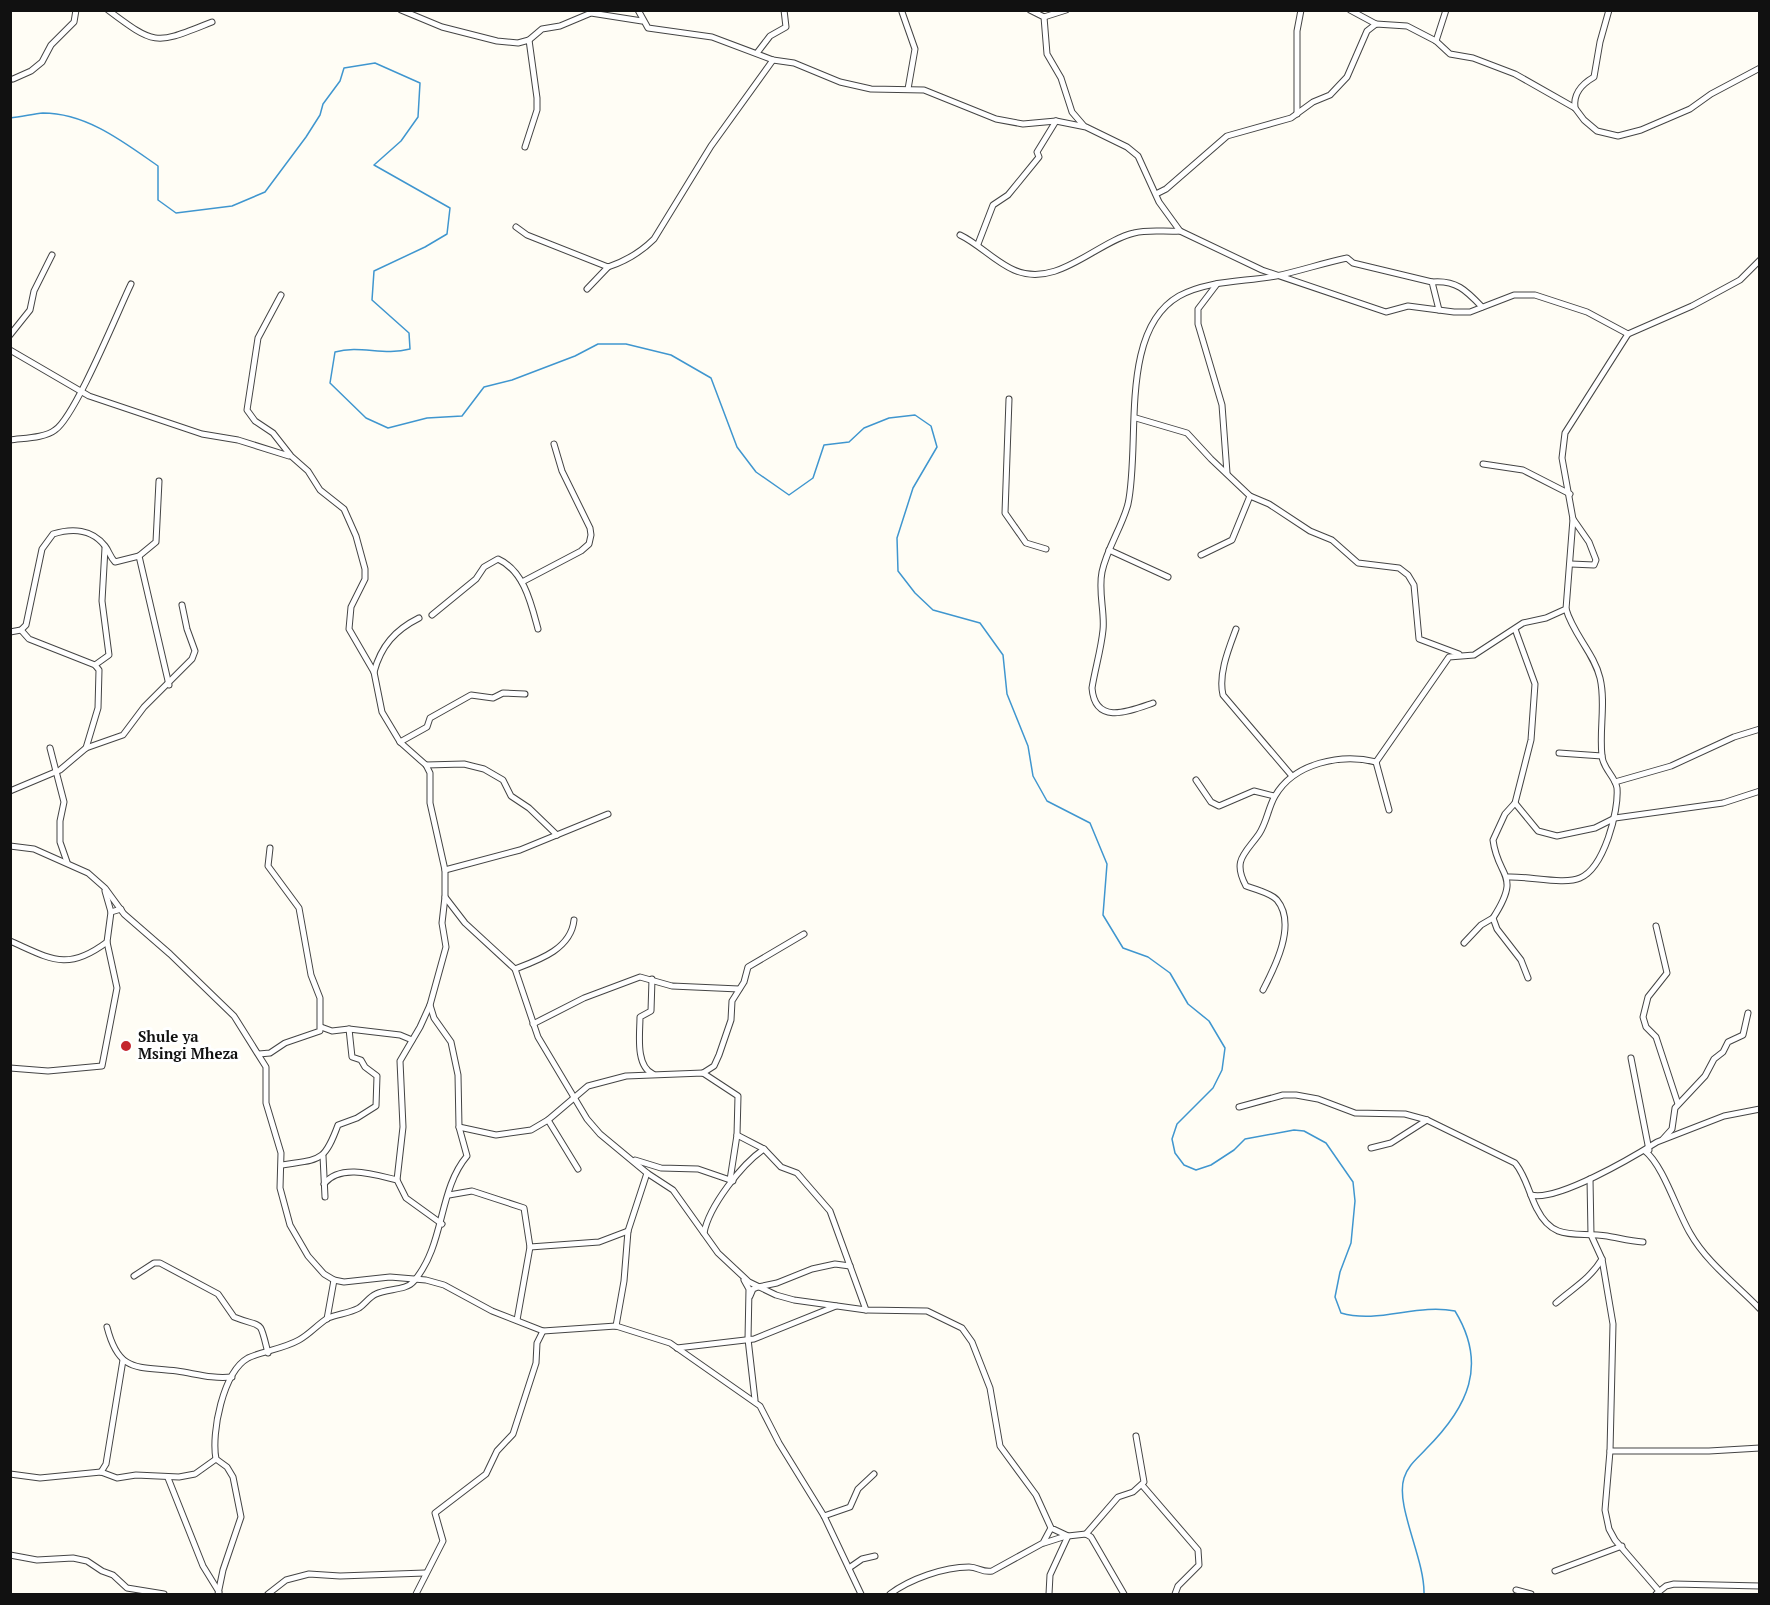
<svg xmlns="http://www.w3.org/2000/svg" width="1770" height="1605" font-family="'PT Serif',serif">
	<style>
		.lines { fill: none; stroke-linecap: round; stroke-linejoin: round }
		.stream { stroke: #3f96cf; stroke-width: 1.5 }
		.minor-casing { stroke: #444; stroke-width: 7 }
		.minor { stroke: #fff; stroke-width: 5 }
		.poi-dot { fill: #c4262e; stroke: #fff; stroke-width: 2 }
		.labels { text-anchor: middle; stroke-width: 6; stroke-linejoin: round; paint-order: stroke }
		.poi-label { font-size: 15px; font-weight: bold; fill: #111; stroke: #fff; text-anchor: start }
	</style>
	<rect width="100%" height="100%" fill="#fffdf5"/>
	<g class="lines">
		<path class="stream" d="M10 118C21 117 33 114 43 113 87 113 125 143 158 166V200L176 213 232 206 265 192 306 137 320 115 323 104 340 81 344 68 375 63 420 83 418 117 401 141 374 165 450 208 447 234 425 247 374 271 372 300 409 333 410 349C384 356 360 345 335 352L330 383 366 418 388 428 427 418 462 416 484 387 512 380 575 356 598 344H626L671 355 711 378 737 447 756 472 789 495 813 478 824 445 849 442 864 428 889 418 915 415 931 426 937 447 913 488 897 538 898 571 915 593 933 610 980 623 1003 655 1007 694 1028 746 1033 776 1047 801 1090 823 1107 864 1103 915 1123 948 1148 957 1170 973 1188 1004 1209 1021 1225 1048 1222 1070 1213 1088 1177 1124 1172 1139 1175 1153 1184 1165 1196 1170 1211 1165 1234 1150 1245 1139 1294 1130 1304 1131 1326 1143 1353 1182 1355 1201 1351 1243 1340 1272 1335 1297 1341 1313C1379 1324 1417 1303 1455 1311 1488 1365 1468 1407 1426 1449 1418 1458 1408 1465 1404 1478 1395 1506 1425 1559 1424 1594"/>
		<g class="minor-casing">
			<g id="minor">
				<path d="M108 10C157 47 156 44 212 22"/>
				<path d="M401 10 442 27 497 41 518 43 529 40 542 29 560 26 591 13 642 21"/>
				<path d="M638 10 648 28 712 37 773 60 794 63 840 82 871 89 924 90 996 119 1023 124 1056 121 1086 127 1127 147 1138 156 1159 202 1180 231 1262 270 1386 312 1408 306 1454 312H1470L1514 295H1535L1587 312 1628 334"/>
				<path d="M1030 10 1044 17 1047 54 1061 78 1072 112 1084 126"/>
				<path d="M1350 10 1376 24"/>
				<path d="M902 12 915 49 908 89"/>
				<path d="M1044 17 1066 10"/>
				<path d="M1436 41 1446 10"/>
				<path d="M757 53 770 36 786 27 784 10"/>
				<path d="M13 79 31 71 42 62 51 45 74 22 76 10"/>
				<path d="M1575 108C1573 93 1582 84 1594 77L1600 42 1609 10"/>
				<path d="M1297 114V31L1301 10"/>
				<path d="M525 147 537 110V98L529 40"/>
				<path d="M1156 194 1166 189 1227 136 1291 118 1313 102 1330 95 1347 77 1367 31 1376 24 1407 26 1436 41 1450 54 1473 58 1515 74 1575 108 1584 120 1597 131 1618 136 1641 130 1690 109 1711 94 1760 68"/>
				<path d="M516 227 527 235 608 267C626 261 641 252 654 239L711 146 773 60"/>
				<path d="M960 235C979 244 995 262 1014 270 1057 289 1096 242 1134 233 1149 229 1165 232 1180 231"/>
				<path d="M978 244 993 205 1008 195 1039 157 1037 152 1056 121"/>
				<path d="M1432 282C1456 280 1466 290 1482 307"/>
				<path d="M1217 284 1198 309V324L1222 405 1227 473"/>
				<path d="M587 289 608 267"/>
				<path d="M281 295 258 338 247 410 255 421 273 433 291 456 308 471 320 490 344 509 356 536 365 569V579L351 607 349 629 374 672 382 712 400 742 426 765 430 773V803L445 870V897L465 923 515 969 538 1037 587 1119 600 1134 647 1173 673 1190 718 1253 749 1282 776 1295 794 1300 866 1310 927 1311 962 1328 972 1342 990 1388 1000 1446 1036 1495 1051 1528 1068 1536 1086 1534 1091 1537 1124 1594"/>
				<path d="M10 335 30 310 34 291 52 255"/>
				<path d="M10 350 89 396 202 434 238 440 289 456"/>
				<path d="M1009 399 1005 513 1026 543 1046 549"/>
				<path d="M1136 418 1187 433 1211 459 1250 496 1269 504 1310 531 1332 540 1358 563 1399 568 1408 575 1414 585 1419 639 1459 654"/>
				<path d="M10 440C23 438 45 438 55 430 75 417 118 311 131 284"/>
				<path d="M1483 464 1523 470 1570 494"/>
				<path d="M159 481 156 542 139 556 169 685"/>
				<path d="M1109 550 1168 577"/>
				<path d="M1201 555 1232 540 1250 496"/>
				<path d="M1571 564 1594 565 1596 560 1589 542 1573 519"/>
				<path d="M522 582 581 551 589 544 591 535 590 528 562 471 554 444"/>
				<path d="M432 615 476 579 484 567 498 559C524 571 531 603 538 629"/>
				<path d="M1236 629C1229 648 1218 674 1223 695L1292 776"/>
				<path d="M1515 629 1535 684 1531 740 1515 803 1505 814 1493 840C1498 879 1522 873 1493 918L1497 929 1521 960 1528 978"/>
				<path d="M21 630 29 639 95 665 99 670 98 708 86 748"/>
				<path d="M10 632 21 630 26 625 42 549 53 534C72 528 92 529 105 546 109 551 110 557 115 562L139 556"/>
				<path d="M95 665 109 655 102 601 105 548"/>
				<path d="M374 672C381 646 395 630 419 618"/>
				<path d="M1153 703C1130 711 1095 726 1092 688 1095 669 1101 650 1103 630 1105 612 1098 592 1102 572 1107 548 1122 527 1128 504 1141 444 1118 331 1179 296 1208 280 1245 282 1276 276 1300 271 1323 263 1347 258L1353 263 1432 282 1439 310"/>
				<path d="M400 742 427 727 430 718 471 695 493 698 503 693 525 694"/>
				<path d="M50 748 64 802 60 821V842L67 862"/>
				<path d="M1559 753 1602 756"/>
				<path d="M1376 762 1449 657 1474 655 1523 623 1546 618 1566 609 1573 519 1562 458 1565 433 1628 334 1692 306 1740 280 1760 260"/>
				<path d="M1376 762 1389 810"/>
				<path d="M426 765 464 764 484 769 503 780 511 796 529 808 557 835"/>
				<path d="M1196 780 1211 802 1219 806 1254 791 1274 796"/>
				<path d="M1615 782 1671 766 1734 737 1760 729"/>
				<path d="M10 791 60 770 86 748 123 735 144 707 192 659 195 651 187 629 182 605"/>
				<path d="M1515 803 1538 831 1557 836 1595 828 1615 818 1723 803 1760 791"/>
				<path d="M10 846 34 849 88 873 105 888 124 914 170 954 234 1016 266 1067V1103L281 1153 280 1188 290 1225 308 1256 324 1274 334 1280 344 1282 390 1277 426 1280 444 1285 492 1311 543 1331 616 1326 670 1343 760 1406 779 1443 824 1516 861 1594"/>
				<path d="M445 870 520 850 608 814"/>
				<path d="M1508 877C1528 876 1565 885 1580 878 1604 868 1619 811 1617 788 1615 776 1603 769 1602 756 1599 730 1606 703 1600 678 1594 653 1573 634 1566 609"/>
				<path d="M105 891 111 912"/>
				<path d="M1656 926 1667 973 1648 997 1643 1017 1646 1027 1656 1037 1678 1104"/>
				<path d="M10 941C51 959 67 972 107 942L111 912 121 909"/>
				<path d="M1464 943 1481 925 1493 918"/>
				<path d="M515 969C539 960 571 949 574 920"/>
				<path d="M652 979 651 1011 640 1017C640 1033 635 1066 653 1074"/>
				<path d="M1263 990C1275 967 1297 924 1277 900 1271 893 1255 889 1246 886 1232 860 1245 854 1259 834 1267 822 1268 808 1275 796 1294 763 1341 753 1376 762"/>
				<path d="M533 1024 584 998 640 977 672 986 739 989"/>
				<path d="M321 1027 332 1031 349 1029 400 1035 412 1040"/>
				<path d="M259 1054 270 1053 285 1043 320 1031V998L311 975 299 908 268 866 270 848"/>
				<path d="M1631 1058 1649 1150"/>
				<path d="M10 1068 48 1071 102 1066 117 988 107 942"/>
				<path d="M703 1073 714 1066 719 1055 731 1020 732 1001 744 982 748 967 804 934"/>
				<path d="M1239 1107 1283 1095H1296L1318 1099 1355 1113 1405 1114 1427 1120 1515 1163C1526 1176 1529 1194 1537 1209 1554 1243 1577 1231 1607 1236 1619 1238 1630 1241 1643 1242"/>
				<path d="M548 1120 578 1169"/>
				<path d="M459 1127 496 1135 531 1130 548 1120 588 1086 626 1076 703 1073 738 1096 737 1135 730 1180"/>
				<path d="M737 1135 764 1149 781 1167 797 1173 830 1211 866 1310"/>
				<path d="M1663 1139 1672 1129 1675 1108 1705 1076 1714 1059 1723 1052 1728 1042 1743 1035 1748 1013"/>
				<path d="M1371 1148 1391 1143 1427 1120"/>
				<path d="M1645 1151C1663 1165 1677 1211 1690 1233 1707 1263 1736 1284 1760 1309"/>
				<path d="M323 1156 325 1197"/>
				<path d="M635 1160 661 1168 698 1169 733 1181"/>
				<path d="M282 1165C320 1159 324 1163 338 1125L357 1118 376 1106 377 1076 365 1067 361 1060 352 1057 349 1029"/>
				<path d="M1590 1179 1591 1235 1602 1259 1613 1324 1610 1451 1605 1510 1609 1529 1615 1540 1659 1591"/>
				<path d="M397 1180 403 1127 400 1061 420 1027 430 1005"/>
				<path d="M324 1184C340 1163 376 1175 397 1180L406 1198 442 1224"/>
				<path d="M449 1195 472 1191 524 1208 530 1247 517 1320"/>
				<path d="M1531 1195C1557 1202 1633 1157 1657 1142L1724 1116 1760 1109"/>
				<path d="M704 1233C709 1206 742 1164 764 1149"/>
				<path d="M530 1247 599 1242 628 1231"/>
				<path d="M134 1276 154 1263H160L218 1294 234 1317C264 1329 259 1317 268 1353"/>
				<path d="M744 1280 749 1289 748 1339 755 1400"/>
				<path d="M750 1296 753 1289 758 1287 777 1283 812 1269 835 1264 850 1266"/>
				<path d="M1556 1303C1573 1288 1590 1279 1602 1259"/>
				<path d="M327 1319 334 1280"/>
				<path d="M616 1326 624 1281 628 1231 647 1173"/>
				<path d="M107 1327C119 1374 138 1366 177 1371 197 1374 212 1379 232 1377"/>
				<path d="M677 1348 754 1339 836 1306"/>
				<path d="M1610 1451H1709L1760 1448"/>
				<path d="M101 1472 106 1464 123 1360"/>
				<path d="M10 1474 40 1478 101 1472 117 1478 136 1475 179 1477 195 1474 216 1459"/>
				<path d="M168 1478 203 1566 219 1592"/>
				<path d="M1142 1485 1198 1550 1199 1565 1178 1586 1175 1594"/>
				<path d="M824 1516 850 1507 858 1489 874 1474"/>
				<path d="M1086 1534 1118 1497 1133 1492 1144 1482 1136 1436"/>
				<path d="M1044 1543 1066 1536"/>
				<path d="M10 1555 37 1560 73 1558 87 1561 102 1571 113 1575 127 1588 164 1594"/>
				<path d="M849 1568 862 1559 875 1556"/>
				<path d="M1555 1571 1622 1546"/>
				<path d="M1516 1590 1531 1594"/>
				<path d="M218 1594 223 1570 241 1517 233 1477 227 1467 216 1459C211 1433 223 1372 248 1358 263 1351 283 1349 299 1340 310 1334 318 1324 328 1318 338 1314 350 1313 359 1308 365 1304 369 1297 376 1294 388 1288 406 1291 414 1281 445 1245 438 1190 467 1156L459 1127 458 1075 451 1042 434 1018 430 1005 446 947 442 923 445 897"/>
				<path d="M268 1594 286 1580 309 1574 340 1576 425 1573"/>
				<path d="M416 1594 443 1541 435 1513 486 1474 497 1451 513 1434 536 1363 537 1343 543 1331"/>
				<path d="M890 1594C910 1579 944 1567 969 1567 978 1567 983 1573 992 1571L1043 1543 1051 1528"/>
				<path d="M1049 1594 1050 1575 1068 1536"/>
				<path d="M1656 1594 1666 1586 1674 1584 1760 1586"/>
			</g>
		</g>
		<use href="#minor" class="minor"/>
	</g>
	<circle class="poi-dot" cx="126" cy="1046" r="6"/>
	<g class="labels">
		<g class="poi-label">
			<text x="138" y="1042">Shule ya<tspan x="138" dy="17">Msingi Mheza</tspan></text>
		</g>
	</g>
	<rect width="1770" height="1605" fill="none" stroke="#111111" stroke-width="24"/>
</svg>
